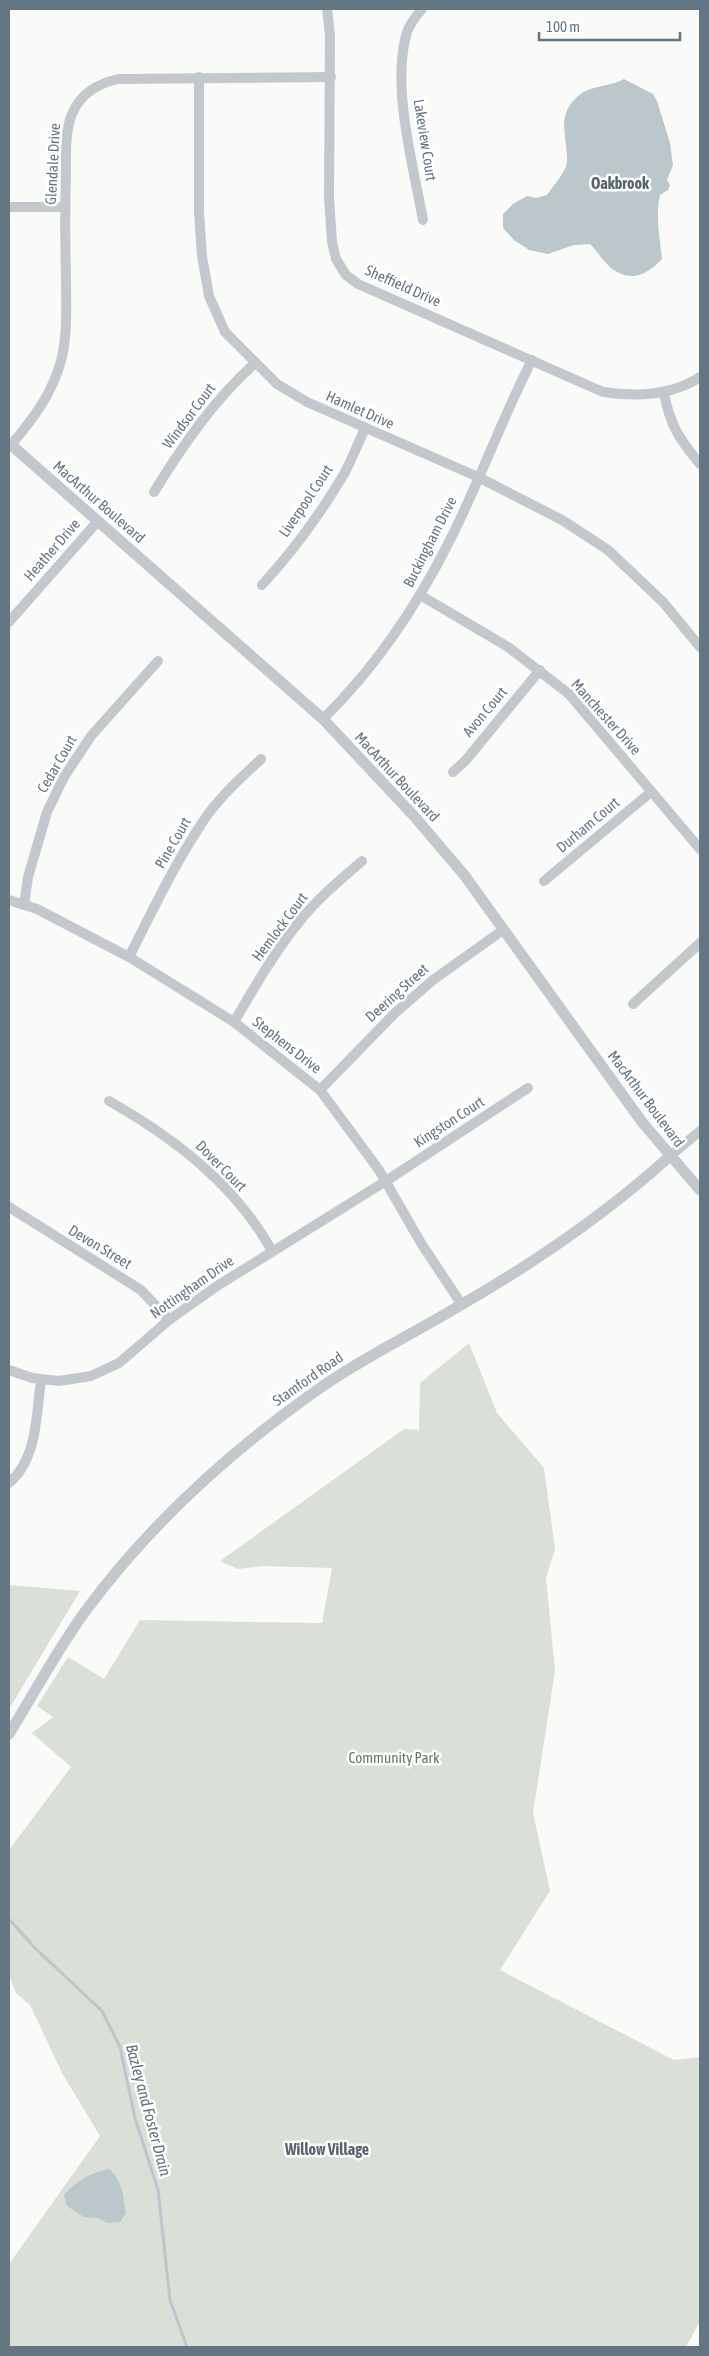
<svg xmlns="http://www.w3.org/2000/svg" width="709" height="2356" font-family="'Asap Condensed',sans-serif">
	<style>
		.green { fill: #dadfd7 }
		.water { fill: #bbc7cb }
		.lines { fill: none; stroke-linecap: round; stroke-linejoin: round }
		.stream { stroke: #bbc7cb; stroke-width: 3 }
		.minor { stroke: #c3c8cc; stroke-width: 10 }
		.tertiary { stroke: #c3c8cc; stroke-width: 11 }
		.labels { text-anchor: middle; stroke-width: 5; stroke-linejoin: round; paint-order: stroke }
		.street-label { font-size: 15px; fill: #657683; stroke: #fff }
		.park-label { font-size: 15px; fill: #687a64; stroke: #fff }
		.neighbourhood-label { font-size: 16px; font-weight: bold; fill: #57646e; stroke: #fff }
		.water-label { font-size: 16px; font-style: italic; fill: #60757c; stroke: #fff }
	</style>
	<rect width="100%" height="100%" fill="#fafaf8"/>
	<g class="green">
		<path d="M469 1343 497 1413 544 1468 555 1549 546 1578 555 1671 533 1813 550 1891 500 1970 674 2060 700 2057V2321L686 2347H9V2264L100 2136 62 2073 30 2005 16 1993 9 1975V1850L71 1767 32 1733 53 1717 37 1706 68 1657 104 1679 140 1620 322 1623 332 1568 264 1566 238 1569 220 1561 404 1429 419 1430 420 1383Z"/>
		<path d="M9 1585 80 1591 9 1709Z"/>
	</g>
	<g class="water">
		<path d="M624 79 653 94 657 101 670 143 673 165 667 180 670 185 668 190 660 195C655 217 660 237 662 259 647 275 631 283 611 268 603 261 597 251 590 244L574 245 548 254 529 250 514 240 503 228V214L513 204 527 196 536 198 547 195C553 186 566 172 567 162 568 139 556 118 575 99 589 84 608 88 624 79Z"/>
		<path d="M109 2169C123 2182 123 2195 126 2213L120 2222 107 2223 98 2218 84 2217 67 2206 64 2195C76 2181 90 2173 109 2169Z"/>
	</g>
	<g class="lines">
		<path class="stream" d="M9 1919 34 1947 102 2011 120 2047 135 2118 158 2190 170 2300 187 2347"/>
		<g class="minor">
			<path d="M327 9 330 35 329 198 332 242 336 259 346 275 358 284 603 392C636 397 671 396 700 377"/>
			<path d="M422 9C416 16 410 23 407 32 391 86 413 164 423 220"/>
			<path d="M199 77V212L202 256 209 296 225 332 277 384 307 402 478 477 562 520 608 550 663 602 700 647"/>
			<path d="M9 207H65"/>
			<path d="M664 393C670 425 679 439 700 464"/>
			<path d="M11 445C33 419 52 394 61 361 68 333 66 305 66 277 65 242 65 206 66 170 66 152 65 131 72 114 81 93 97 84 118 79L331 77"/>
			<path d="M154 492C183 445 214 400 254 364"/>
			<path d="M262 585C293 551 321 513 344 474 352 459 358 443 365 429"/>
			<path d="M420 595 508 647 569 694 700 849"/>
			<path d="M9 622 98 521"/>
			<path d="M323 719C376 667 417 606 450 540 480 481 502 418 532 360"/>
			<path d="M453 772 466 760 540 670"/>
			<path d="M544 881 651 792"/>
			<path d="M9 900 37 909 129 957 234 1022 320 1090 379 1170 421 1243 462 1305"/>
			<path d="M24 905 28 877 47 812 64 777 91 736 158 661"/>
			<path d="M129 957C152 912 174 865 202 823 217 799 241 778 261 759"/>
			<path d="M633 1004 700 943"/>
			<path d="M234 1022C254 988 274 953 299 922 317 899 340 880 362 861"/>
			<path d="M320 1090 395 1013 433 980 503 930"/>
			<path d="M109 1101C174 1138 235 1184 272 1251"/>
			<path d="M670 1156 700 1131"/>
			<path d="M9 1207 141 1290 169 1320"/>
			<path d="M9 1370 32 1378 59 1381 91 1376 119 1363 169 1320 217 1286 386 1181 528 1088"/>
			<path d="M9 1483C38 1458 36 1414 41 1380"/>
		</g>
		<g class="tertiary">
			<path d="M9 443 323 719 414 816 465 876 642 1122 700 1190"/>
			<path d="M9 1734C35 1692 58 1648 87 1609 151 1523 233 1449 320 1388 364 1357 413 1334 459 1306 534 1263 606 1214 670 1156"/>
		</g>
	</g>
	<g class="labels">
		<g class="street-label">
			<text transform="translate(425 140) rotate(81)" y="5">Lakeview Court</text>
			<text transform="translate(53 164) rotate(-87)" y="5">Glendale Drive</text>
			<text transform="translate(403 286) rotate(24)" y="5">Sheffield Drive</text>
			<text transform="translate(360 410) rotate(24)" y="5">Hamlet Drive</text>
			<text transform="translate(189 416) rotate(-53)" y="5">Windsor Court</text>
			<text transform="translate(306 501) rotate(-56)" y="5">Liverpool Court</text>
			<text transform="translate(99 502) rotate(41)" y="5">MacArthur Boulevard</text>
			<text transform="translate(430 542) rotate(-63)" y="5">Buckingham Drive</text>
			<text transform="translate(52 550) rotate(-49)" y="5">Heather Drive</text>
			<text transform="translate(485 712) rotate(-50)" y="5">Avon Court</text>
			<text transform="translate(606 717) rotate(48)" y="5">Manchester Drive</text>
			<text transform="translate(57 764) rotate(-60)" y="5">Cedar Court</text>
			<text transform="translate(397 777) rotate(47)" y="5">MacArthur Boulevard</text>
			<text transform="translate(588 825) rotate(-40)" y="5">Durham Court</text>
			<text transform="translate(173 843) rotate(-60)" y="5">Pine Court</text>
			<text transform="translate(280 927) rotate(-53)" y="5">Hemlock Court</text>
			<text transform="translate(397 993) rotate(-42)" y="5">Deering Street</text>
			<text transform="translate(287 1045) rotate(38)" y="5">Stephens Drive</text>
			<text transform="translate(646 1099) rotate(53)" y="5">MacArthur Boulevard</text>
			<text transform="translate(449 1122) rotate(-33)" y="5">Kingston Court</text>
			<text transform="translate(221 1166) rotate(45)" y="5">Dover Court</text>
			<text transform="translate(100 1247) rotate(31)" y="5">Devon Street</text>
			<text transform="translate(192 1287) rotate(-35)" y="5">Nottingham Drive</text>
			<text transform="translate(308 1379) rotate(-35)" y="5">Stamford Road</text>
		</g>
		<g class="park-label">
			<text x="394" y="1763">Community Park</text>
		</g>
		<g class="neighbourhood-label">
			<text x="620" y="189">Oakbrook</text>
			<text x="327" y="2155">Willow Village</text>
		</g>
		<g class="water-label">
			<text transform="translate(149 2110) rotate(75)" y="6">Bazley and Foster Drain</text>
		</g>
	</g>
	<rect width="709" height="2356" fill="none" stroke="#657683" stroke-width="20"/>
	<path d="M539 32v8h141v-8" fill="none" stroke="#657683" stroke-width="2.5"/>
	<text x="546" y="32" font-size="15" fill="#657683" stroke="#ffffff" stroke-width="4" paint-order="stroke">100 m</text>
</svg>
